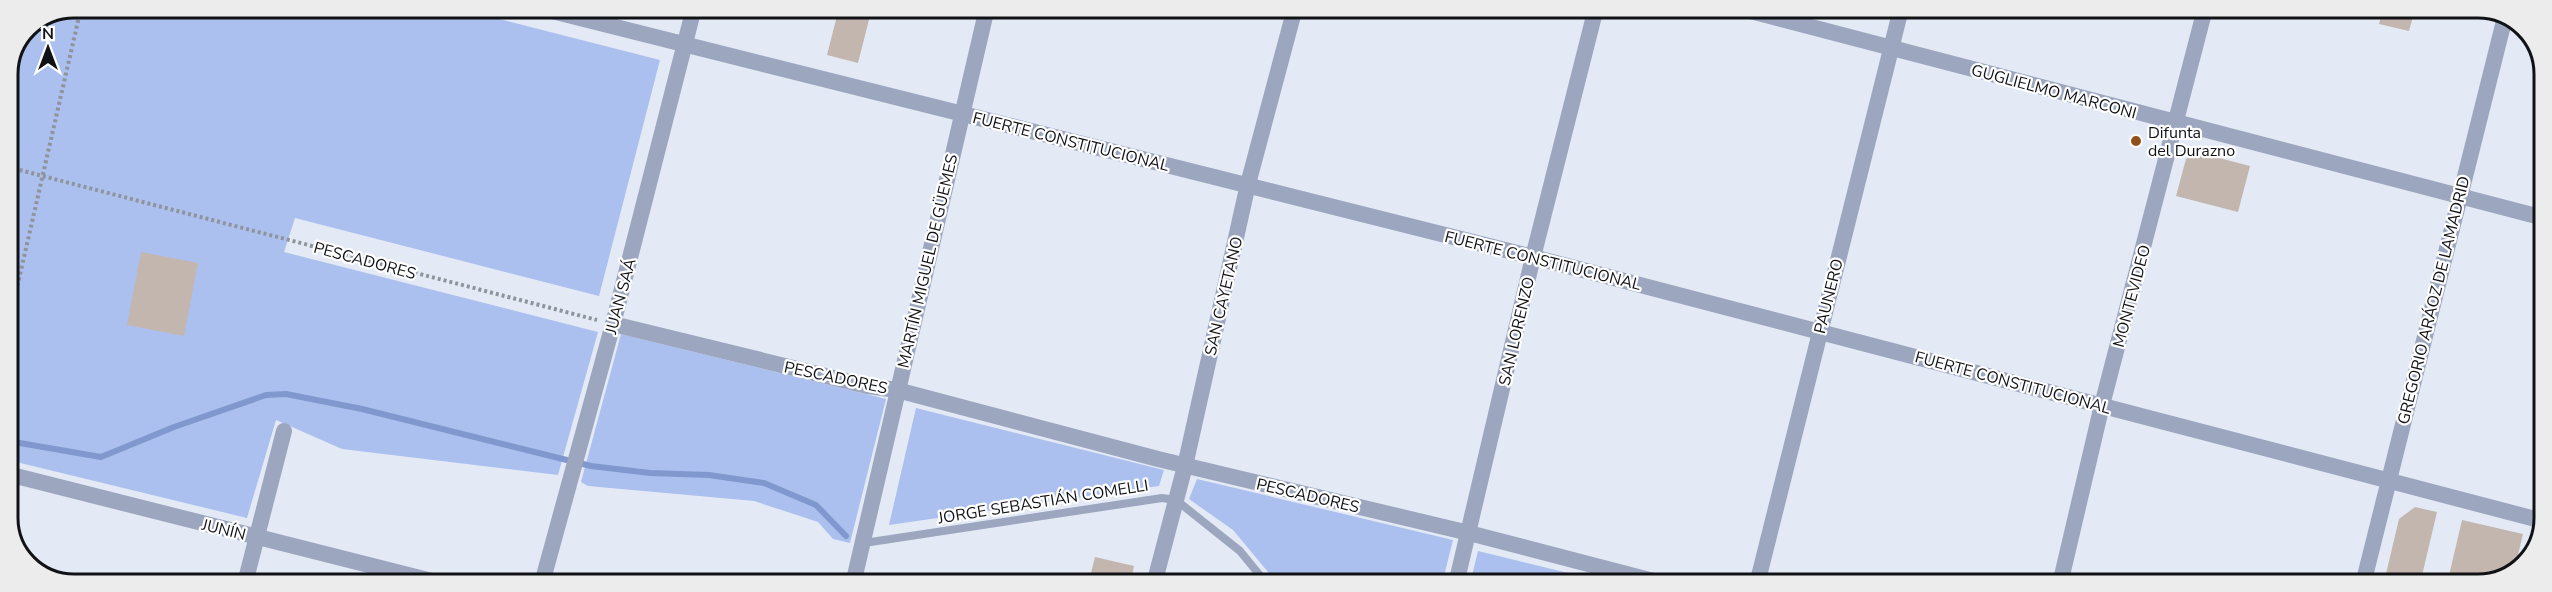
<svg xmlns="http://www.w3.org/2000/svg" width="2552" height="592" font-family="'Nunito Sans',sans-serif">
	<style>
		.green { fill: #abc0ee }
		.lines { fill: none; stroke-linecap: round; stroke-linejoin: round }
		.stream { stroke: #8098cd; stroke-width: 6 }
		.building { fill: #c2b6af }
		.path { stroke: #8f949c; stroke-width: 4; stroke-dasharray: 3 3; stroke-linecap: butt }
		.service { stroke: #9ca7bf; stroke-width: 8 }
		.minor { stroke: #9ca7bf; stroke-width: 16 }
		.poi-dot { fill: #91511a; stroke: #fff; stroke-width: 2 }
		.labels { text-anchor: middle; stroke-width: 4.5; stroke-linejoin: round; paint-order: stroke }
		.street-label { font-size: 16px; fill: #101216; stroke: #fff }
		.poi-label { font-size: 16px; fill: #101216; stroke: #fff; text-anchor: start }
		.rim { fill: none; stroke: #101216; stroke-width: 3 }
	</style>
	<rect width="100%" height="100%" fill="#e4eaf5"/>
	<g class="green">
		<path d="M74 8H456L660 60 599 296 295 218 284 252 598 332 558 475 342 449 276 420 247 518 8 460V73L27 27Z"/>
		<path d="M621 334 886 399 850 543 833 539 818 522 754 501 588 486 581 482Z"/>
		<path d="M916 408 1164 470 1159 486 889 525Z"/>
		<path d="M1197 479 1453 540 1442 584H1278L1233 530 1189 499Z"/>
		<path d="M1478 551 1613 584H1470Z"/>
	</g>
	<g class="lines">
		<path class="stream" d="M8 441 101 457 174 427 266 395 286 394 362 409 591 466 650 473 709 475 764 483 816 505 846 536"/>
	</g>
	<g class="building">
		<path d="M839 8H872L858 63 827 55Z"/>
		<path d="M2383 9H2415L2409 31 2379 24Z"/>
		<path d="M2196 152 2250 166 2238 212 2176 196 2186 159Z"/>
		<path d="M141 252 198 263 184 336 127 325Z"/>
		<path d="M2415 507 2437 512 2420 584 2385 578 2399 519Z"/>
		<path d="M2462 520 2523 534 2514 572 2479 584H2447Z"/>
		<path d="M1095 557 1134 566 1130 584 1089 581Z"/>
	</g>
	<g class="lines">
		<g class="path">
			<path d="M8 167 597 320"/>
			<path d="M8 327 81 8"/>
		</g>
		<path class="service" d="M864 543 1162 498 1176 500 1240 551 1267 584"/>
		<g class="minor">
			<path d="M540 8 1533 257 2543 521"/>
			<path d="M1739 8 2544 218"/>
			<path d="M613 324 867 386 897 390 1158 459 1469 533 1665 584"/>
			<path d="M8 474 440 583"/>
			<path d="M245 583 284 431"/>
			<path d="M542 583 613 324 694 8"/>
			<path d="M853 584 987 8"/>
			<path d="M1154 584 1185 466 1248 184 1295 8"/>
			<path d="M1456 584 1533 257 1596 8"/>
			<path d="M1757 584 1901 9"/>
			<path d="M2060 584 2102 405 2205 9"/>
			<path d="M2363 584 2505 17"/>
		</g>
	</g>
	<circle class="poi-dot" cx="2136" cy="141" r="6"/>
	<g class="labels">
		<g class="street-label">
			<text transform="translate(2054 91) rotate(15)" y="6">GUGLIELMO MARCONI</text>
			<text transform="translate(1071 141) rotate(14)" y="6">FUERTE CONSTITUCIONAL</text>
			<text transform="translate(365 260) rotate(15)" y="6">PESCADORES</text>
			<text transform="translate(1543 260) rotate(14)" y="6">FUERTE CONSTITUCIONAL</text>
			<text transform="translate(927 261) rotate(-77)" y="6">MARTÍN MIGUEL DE GÜEMES</text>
			<text transform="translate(620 296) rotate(-75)" y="6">JUAN SAÁ</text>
			<text transform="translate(1223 296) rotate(-77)" y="6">SAN CAYETANO</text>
			<text transform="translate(1828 296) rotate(-76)" y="6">PAUNERO</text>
			<text transform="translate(2131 296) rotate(-75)" y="6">MONTEVIDEO</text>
			<text transform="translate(2433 300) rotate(-76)" y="6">GREGORIO ARÁOZ DE LAMADRID</text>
			<text transform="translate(1516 331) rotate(-77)" y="6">SAN LORENZO</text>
			<text transform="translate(836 377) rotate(12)" y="6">PESCADORES</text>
			<text transform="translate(2013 382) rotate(15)" y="6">FUERTE CONSTITUCIONAL</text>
			<text transform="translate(1308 495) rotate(13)" y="6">PESCADORES</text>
			<text transform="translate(1043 501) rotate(-9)" y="6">JORGE SEBASTIÁN COMELLI</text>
			<text transform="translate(224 529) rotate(14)" y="6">JUNÍN</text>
		</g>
		<g class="poi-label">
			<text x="2148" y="138">Difunta<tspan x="2148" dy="18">del Durazno</tspan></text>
		</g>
	</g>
	<path d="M0 0H2552V592H0ZM74 18H2478A56 56 0 0 1 2534 74V518A56 56 0 0 1 2478 574H74A56 56 0 0 1 18 518V74A56 56 0 0 1 74 18Z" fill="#ececec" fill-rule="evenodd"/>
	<path class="rim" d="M74 18H2478A56 56 0 0 1 2534 74V518A56 56 0 0 1 2478 574H74A56 56 0 0 1 18 518V74A56 56 0 0 1 74 18Z"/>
	<g transform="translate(48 48)" stroke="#ffffff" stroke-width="4.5" paint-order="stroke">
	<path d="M0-4.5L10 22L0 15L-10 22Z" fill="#101216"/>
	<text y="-9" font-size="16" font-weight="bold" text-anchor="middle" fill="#101216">N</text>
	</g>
</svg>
